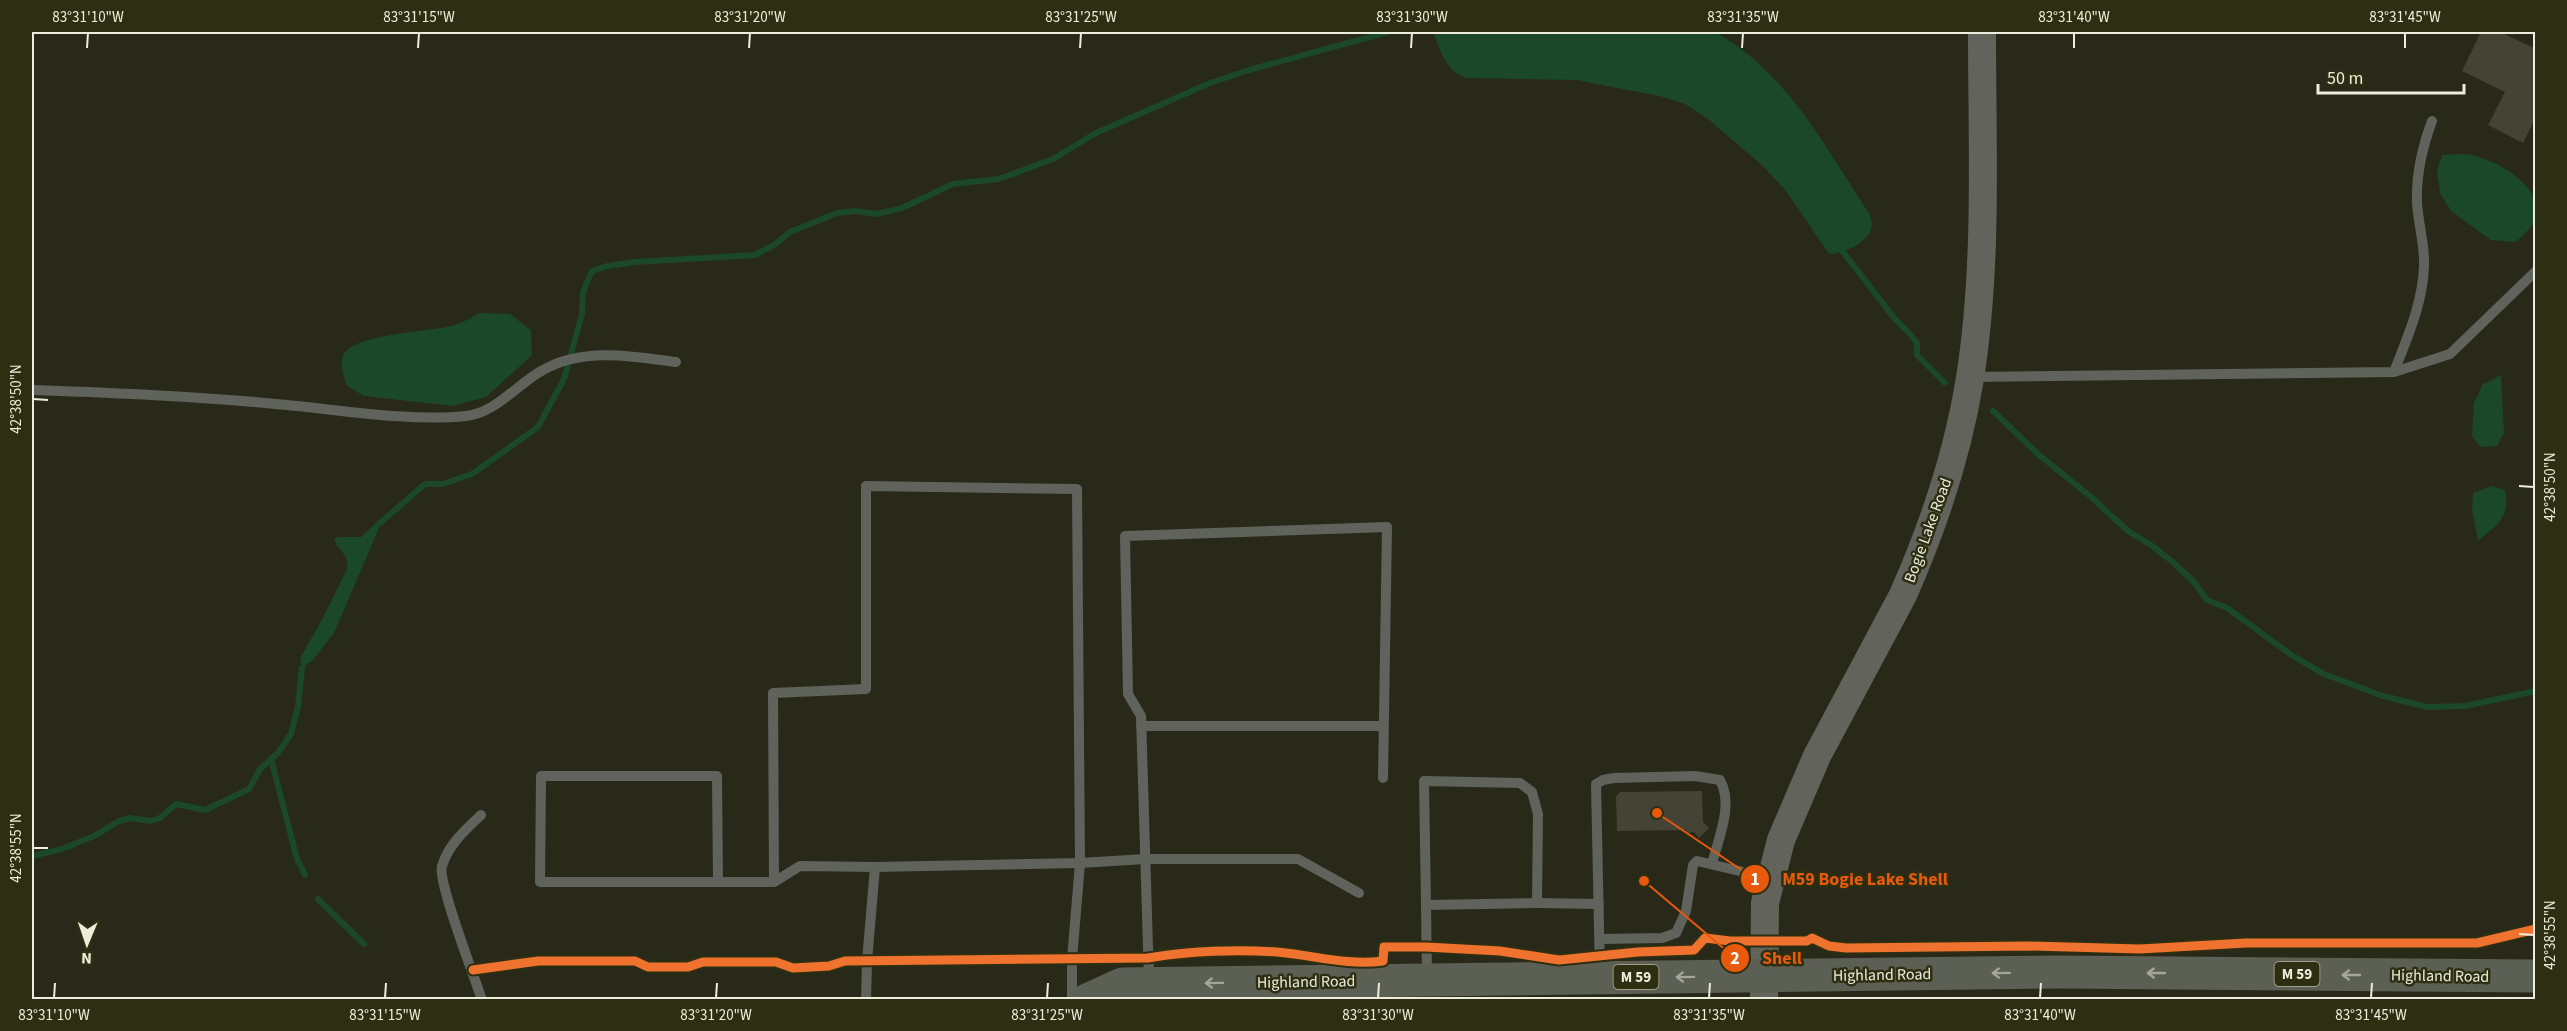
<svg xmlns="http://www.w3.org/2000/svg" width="2567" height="1031" font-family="'Source Sans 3',sans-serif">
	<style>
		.water { fill: #1b4828 }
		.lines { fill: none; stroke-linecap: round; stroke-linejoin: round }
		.stream { stroke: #1b4828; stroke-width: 6 }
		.building { fill: #454336 }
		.lane { stroke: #60625c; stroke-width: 10 }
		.secondary { stroke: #62645b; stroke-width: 28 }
		.highway { stroke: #5c5f53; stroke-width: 33 }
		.cycleway-casing { stroke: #2e2f12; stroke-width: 13 }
		.cycleway { stroke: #ef722f; stroke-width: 9 }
		.oneway { stroke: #a4a698 }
		.ticks { fill: none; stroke: #eceddc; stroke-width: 2 }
		.labels { text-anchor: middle; stroke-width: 5; stroke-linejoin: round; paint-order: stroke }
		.shield { fill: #2e2f12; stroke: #b3b49f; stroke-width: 1.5 }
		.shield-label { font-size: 15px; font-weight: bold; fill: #eceddc }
		.street-label { font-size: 16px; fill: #eceddc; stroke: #2e2f12 }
		.leader { fill: none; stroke: #e8590c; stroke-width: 2 }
		.callout-dot { fill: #e8590c; stroke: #2e2f12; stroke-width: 2 }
		.mark-label { font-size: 18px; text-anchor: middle; font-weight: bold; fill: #fff }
		.callout-label { font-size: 18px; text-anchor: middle; font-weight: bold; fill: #e8590c; stroke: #2e2f12; stroke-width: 5; stroke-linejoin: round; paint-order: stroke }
		.neatline { fill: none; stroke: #eceddc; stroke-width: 2 }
		.ticks-label { font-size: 15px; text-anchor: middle; fill: #eceddc }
	</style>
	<rect width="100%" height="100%" fill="#282918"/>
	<g class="water">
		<path d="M1433 32H1715C1787 72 1824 145 1868 212 1870 216 1872 222 1872 226 1869 243 1843 254 1829 254L1786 191 1764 167 1708 119 1685 104 1659 96 1576 80 1467 78C1445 71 1441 51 1433 32Z"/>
		<path d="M2442 155C2453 155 2465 153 2475 156 2501 162 2552 192 2532 225 2528 231 2521 237 2516 242L2491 240 2451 211 2440 193 2437 171Z"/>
		<path d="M480 313 510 314 531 330 532 355 486 397 453 406 364 396 347 386C344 376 339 364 344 354 357 333 431 332 455 325 464 322 472 317 480 313Z"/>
		<path d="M2501 375 2504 433 2497 446 2480 447 2472 436 2474 403 2483 384Z"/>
		<path d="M2491 486 2505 490C2511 517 2497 525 2478 541L2472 510 2473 493Z"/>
		<path d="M376 523H380L379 528 334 633 313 660 302 668 300 658 323 618 347 569C350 555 339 551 334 540L338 537H361Z"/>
	</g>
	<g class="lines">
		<g class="stream">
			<path d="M1843 252 1895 319 1910 334 1917 343V355L1945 383"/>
			<path d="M1993 411 2039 455 2090 496 2128 531 2151 545 2174 563 2194 582 2207 600 2227 608 2293 656 2324 674 2383 696 2427 707 2465 706 2536 691"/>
			<path d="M380 523 425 484H443L472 474 538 427 564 379 582 314 583 292 592 271 607 266 635 262 755 255 774 245 790 232 837 213 855 211 877 214 902 208 953 184 999 179 1053 159 1096 133 1210 83 1249 70 1388 32"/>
			<path d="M271 759 297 859 305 875"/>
			<path d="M32 856 62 849 94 836 119 821 130 818 151 821 160 818 176 804 205 810 249 789 260 769 278 753 291 734 298 707 302 668"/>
			<path d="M318 899 364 944"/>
		</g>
	</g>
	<g class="building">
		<path d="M2481 32H2500L2536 49V117L2523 143 2488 125 2505 92 2462 71Z"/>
		<path d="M1702 791 1703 822 1709 828 1699 838 1694 832 1687 833 1686 830 1617 831 1616 797 1620 792Z"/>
	</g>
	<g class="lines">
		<g class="lane">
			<path d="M2394 372C2407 338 2423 303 2424 266 2425 245 2418 223 2417 202 2416 173 2422 148 2432 121"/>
			<path d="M1970 377 2394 372 2450 354 2536 271"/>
			<path d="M32 390C113 393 195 396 276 404 336 409 407 422 466 416 496 413 517 384 543 370 582 347 633 356 676 362"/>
			<path d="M1141 726H1383"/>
			<path d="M481 815C465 830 449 844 442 866 437 881 475 978 482 1000"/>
			<path d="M718 882 717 776H541L540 882H774L773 693 866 689V486L1077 489 1080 863 875 867 867 961 866 1000"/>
			<path d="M774 882 800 866 875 867"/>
			<path d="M1537 903 1599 904"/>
			<path d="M1426 905 1537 903 1538 814 1532 792 1520 783 1424 781 1426 905 1427 977"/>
			<path d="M1600 939 1662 938 1676 933 1686 911 1693 865 1697 861 1769 878"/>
			<path d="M1600 975 1596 784 1603 780 1614 778 1695 776 1720 780C1734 805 1718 839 1712 864"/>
			<path d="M1149 980 1141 716 1128 694 1125 536 1387 527 1383 778"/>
			<path d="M1072 1000V959L1080 863 1145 859H1298L1359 893"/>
		</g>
		<path class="secondary" d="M1764 1000 1765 903 1781 840 1817 756 1903 595C1934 525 1958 453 1970 378 1988 264 1982 146 1982 32"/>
		<path class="highway" d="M1087 1000 1122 984 2059 972 2536 976"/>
		<g class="cycleway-casing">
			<path id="cycleway" d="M473 970 538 961H635L648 967H688L703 962H776L793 968 829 966 845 961 1148 958C1188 951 1237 949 1277 952 1313 955 1347 966 1383 961L1384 947H1426L1500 951 1559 960 1638 952 1694 950 1705 938 1730 941H1807L1812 938 1829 946 1846 948 2029 946 2140 949 2246 943H2477L2536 929"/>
		</g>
		<use href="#cycleway" class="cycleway"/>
	</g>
	<defs><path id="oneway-shaft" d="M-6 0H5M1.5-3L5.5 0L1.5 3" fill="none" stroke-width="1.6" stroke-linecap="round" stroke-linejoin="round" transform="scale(1.5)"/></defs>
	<g class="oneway">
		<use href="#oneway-shaft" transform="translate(2001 973) rotate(179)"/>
		<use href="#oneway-shaft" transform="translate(2156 973) rotate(-180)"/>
		<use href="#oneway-shaft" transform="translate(2351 975) rotate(-180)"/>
		<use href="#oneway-shaft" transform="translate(1685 977) rotate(179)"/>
		<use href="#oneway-shaft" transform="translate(1214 983) rotate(179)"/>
	</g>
	<path class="ticks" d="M87 48 88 33M418 48 419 33M749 48 750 33M1080 48 1081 33M1411 48 1412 33M1742 48 1743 33M2074 48V33M2405 48V33M33 399 48 400M2519 486 2534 487M33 848H48M2519 934 2534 935M54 998 55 983M385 998 386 983M716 998 717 983M1047 998 1048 983M1378 998 1379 983M1709 998 1710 983M2040 998 2041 983M2371 998 2372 983"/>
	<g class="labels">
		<g class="shield">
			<rect x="2274.5" y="962" width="45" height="24" rx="4.5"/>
			<rect x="1613.5" y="965" width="45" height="24" rx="4.5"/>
		</g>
		<g class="shield-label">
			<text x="2297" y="979">M 59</text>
			<text x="1636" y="982">M 59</text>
		</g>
		<g class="street-label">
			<text transform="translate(1927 530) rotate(-70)" y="6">Bogie Lake Road</text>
			<text transform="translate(1882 974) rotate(-1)" y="6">Highland Road</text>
			<text transform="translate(2440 975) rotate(1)" y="6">Highland Road</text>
			<text transform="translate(1306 981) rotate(-1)" y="6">Highland Road</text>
		</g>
	</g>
	<path class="leader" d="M1657 813L1755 879M1644 881L1735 958"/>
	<g class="callout-dot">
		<circle cx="1657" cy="813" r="6"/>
		<circle cx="1644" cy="881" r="6"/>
		<circle cx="1755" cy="879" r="15"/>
		<circle cx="1735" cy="958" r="15"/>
	</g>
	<g class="mark-label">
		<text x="1755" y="885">1</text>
		<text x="1735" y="964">2</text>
	</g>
	<g class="callout-label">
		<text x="1865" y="885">M59 Bogie Lake Shell</text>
		<text x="1782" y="964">Shell</text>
	</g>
	<rect width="2567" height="1031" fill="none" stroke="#2e2f12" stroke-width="66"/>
	<g transform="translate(87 944) rotate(182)" stroke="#2e2f12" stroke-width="4.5" paint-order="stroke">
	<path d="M0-4.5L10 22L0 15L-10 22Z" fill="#eceddc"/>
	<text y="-9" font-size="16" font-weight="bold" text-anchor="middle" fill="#eceddc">N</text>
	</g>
	<path d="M2318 84v9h146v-9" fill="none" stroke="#eceddc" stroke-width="3"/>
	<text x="2327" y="84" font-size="18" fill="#eceddc" stroke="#2e2f12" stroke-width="4.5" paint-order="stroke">50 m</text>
	<rect x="33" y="33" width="2501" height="965" class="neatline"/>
	<g class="ticks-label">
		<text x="88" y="22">83°31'10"W</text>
		<text x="419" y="22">83°31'15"W</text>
		<text x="750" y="22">83°31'20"W</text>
		<text x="1081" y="22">83°31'25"W</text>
		<text x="1412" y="22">83°31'30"W</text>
		<text x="1743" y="22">83°31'35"W</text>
		<text x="2074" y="22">83°31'40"W</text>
		<text x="2405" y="22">83°31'45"W</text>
		<text transform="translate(16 399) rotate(-90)" y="5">42°38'50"N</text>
		<text transform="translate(2550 487) rotate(-90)" y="5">42°38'50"N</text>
		<text transform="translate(16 848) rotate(-90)" y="5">42°38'55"N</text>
		<text transform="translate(2550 935) rotate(-90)" y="5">42°38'55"N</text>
		<text x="54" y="1020">83°31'10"W</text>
		<text x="385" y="1020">83°31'15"W</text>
		<text x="716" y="1020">83°31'20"W</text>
		<text x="1047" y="1020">83°31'25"W</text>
		<text x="1378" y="1020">83°31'30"W</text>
		<text x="1709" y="1020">83°31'35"W</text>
		<text x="2040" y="1020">83°31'40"W</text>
		<text x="2371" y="1020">83°31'45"W</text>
	</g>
</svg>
